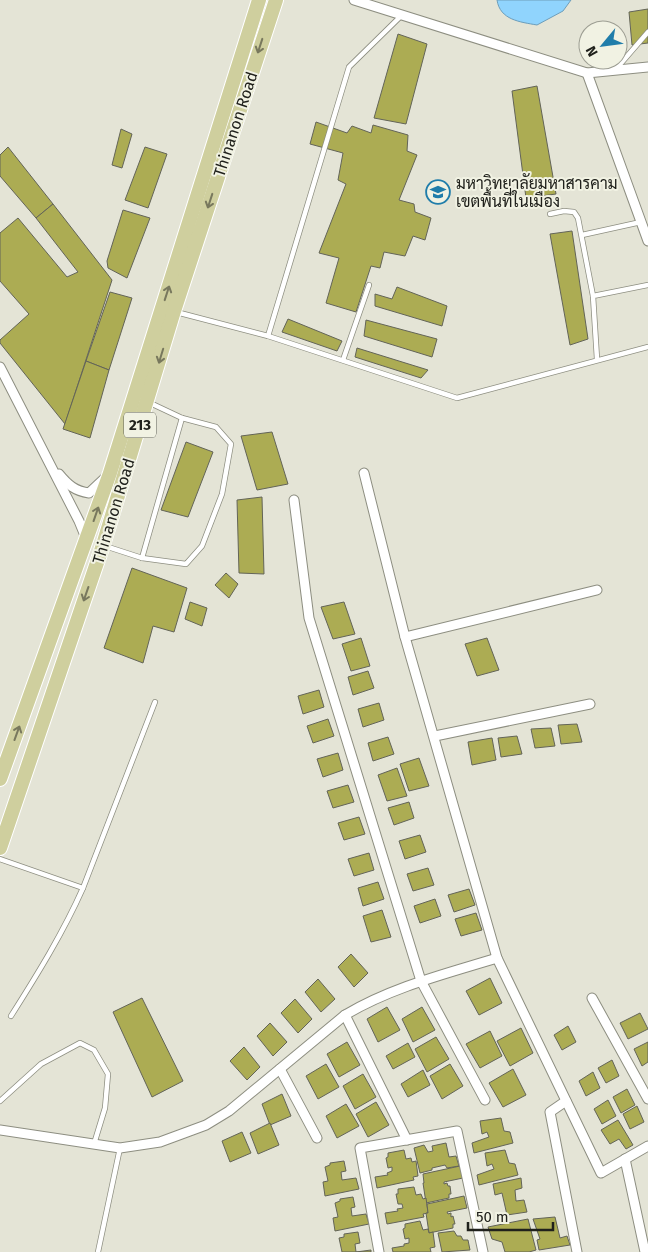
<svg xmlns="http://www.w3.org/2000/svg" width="648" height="1252" font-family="'Fira Sans',Sarabun,sans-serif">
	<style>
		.water { fill: #90d4fd; stroke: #6e9eba }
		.building { fill: #acac53; stroke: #636458 }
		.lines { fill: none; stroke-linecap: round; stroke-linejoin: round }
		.lane-casing { stroke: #8d8e81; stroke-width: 6 }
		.street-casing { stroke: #8d8e81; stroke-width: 11 }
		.primary-casing { stroke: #fff; stroke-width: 16 }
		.lane { stroke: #fff; stroke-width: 4.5 }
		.street { stroke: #fff; stroke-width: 9 }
		.primary { stroke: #cfcf9e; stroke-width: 14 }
		.oneway { stroke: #78785d }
		.labels { text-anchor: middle; stroke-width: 4; stroke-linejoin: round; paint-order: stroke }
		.shield { fill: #f1f2e3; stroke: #5f6058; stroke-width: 1 }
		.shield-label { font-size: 15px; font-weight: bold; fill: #20211c }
		.street-label { font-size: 16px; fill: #20211c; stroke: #f1f2e3 }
		.poi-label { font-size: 16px; fill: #20211c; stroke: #f1f2e3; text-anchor: start }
	</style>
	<rect width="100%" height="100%" fill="#e4e4d6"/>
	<path class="water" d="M497 0H571L563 11 537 25C520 22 500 20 497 0Z"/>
	<g class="building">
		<path d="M648 9V43L632 45 629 12Z"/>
		<path d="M398 34 427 44 406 124 374 118Z"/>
		<path d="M537 86 556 194 526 198 512 91Z"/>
		<path d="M316 122 347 133 352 126 371 133 373 125 408 135 407 151 417 155 399 200 414 204 415 212 431 218 425 240 413 236 405 256 384 252 380 268 371 266 356 312 326 303 339 258 319 253 346 184 338 180 343 153 310 144Z"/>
		<path d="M121 129 132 134 122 168 112 165Z"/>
		<path d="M8 147 53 204 36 218 0 176V155Z"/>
		<path d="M145 147 167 154 148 208 125 200Z"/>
		<path d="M53 204 112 280 65 424 0 343V340L29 314 0 281V233L18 218 67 277 78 272 36 218Z"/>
		<path d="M123 210 150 218 127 278 108 268 107 261Z"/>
		<path d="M572 231 588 339 570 345 550 234Z"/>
		<path d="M397 287 447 306 442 326 375 306V294L392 299Z"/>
		<path d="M110 292 132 298 109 370 86 361Z"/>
		<path d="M288 319 342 341 337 351 282 332Z"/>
		<path d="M366 320 437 339 432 357 364 336Z"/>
		<path d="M357 348 428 370 421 378 355 357Z"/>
		<path d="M86 361 109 370 90 438 63 429Z"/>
		<path d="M272 432 288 484 257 490 241 436Z"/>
		<path d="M186 442 213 452 188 517 161 510Z"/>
		<path d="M262 497 264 574 239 573 237 500Z"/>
		<path d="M132 568 187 588 174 632 153 626 143 663 104 648Z"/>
		<path d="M226 573 238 584 229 598 215 585Z"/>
		<path d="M190 602 207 608 202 626 185 619Z"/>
		<path d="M344 602 355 634 333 639 321 607Z"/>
		<path d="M361 638 370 666 351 671 342 644Z"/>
		<path d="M487 638 499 670 477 676 465 644Z"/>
		<path d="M368 671 374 688 353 695 348 677Z"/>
		<path d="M319 690 324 707 303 714 298 696Z"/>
		<path d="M379 703 384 720 363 727 358 709Z"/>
		<path d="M328 719 334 736 313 743 307 726Z"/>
		<path d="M577 724 582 742 561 744 558 725Z"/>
		<path d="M551 728 555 746 535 748 531 729Z"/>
		<path d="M517 736 522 754 501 757 498 738Z"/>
		<path d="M388 737 394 754 373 761 368 743Z"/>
		<path d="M492 738 496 760 472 765 468 742Z"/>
		<path d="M338 753 343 770 323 777 317 759Z"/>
		<path d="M419 758 429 786 409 791 400 764Z"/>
		<path d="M397 768 407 796 387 801 378 775Z"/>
		<path d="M348 785 354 802 333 808 327 791Z"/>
		<path d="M409 802 414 818 394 825 388 808Z"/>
		<path d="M359 817 365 834 344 840 338 823Z"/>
		<path d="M420 835 426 852 405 859 399 841Z"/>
		<path d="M369 853 374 870 354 876 348 859Z"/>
		<path d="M428 868 434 885 413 891 407 874Z"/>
		<path d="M378 882 384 899 363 906 358 888Z"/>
		<path d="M469 889 475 905 454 912 448 895Z"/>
		<path d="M435 899 441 916 420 923 414 906Z"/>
		<path d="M382 910 391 937 371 942 363 916Z"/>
		<path d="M476 913 482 930 461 936 455 919Z"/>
		<path d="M351 954 368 973 354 987 338 967Z"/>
		<path d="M490 978 502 1003 479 1015 466 991Z"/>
		<path d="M318 979 335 999 321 1012 305 992Z"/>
		<path d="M142 998 183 1081 152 1097 113 1012Z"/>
		<path d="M295 999 312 1019 298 1033 281 1013Z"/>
		<path d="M387 1007 400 1030 378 1042 367 1019Z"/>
		<path d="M422 1007 435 1030 413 1042 402 1019Z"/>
		<path d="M640 1013 648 1029 628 1039 620 1023Z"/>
		<path d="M270 1023 287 1042 273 1056 257 1036Z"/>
		<path d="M568 1026 576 1042 562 1050 554 1035Z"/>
		<path d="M521 1028 533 1053 510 1066 497 1041Z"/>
		<path d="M490 1031 502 1056 480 1068 466 1044Z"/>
		<path d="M436 1037 449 1059 427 1072 415 1049Z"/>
		<path d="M347 1042 360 1065 339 1077 327 1054Z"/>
		<path d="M648 1042V1062L642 1066 634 1049Z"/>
		<path d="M408 1043 415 1057 393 1069 386 1056Z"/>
		<path d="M244 1047 260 1067 247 1080 230 1061Z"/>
		<path d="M612 1060 619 1076 606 1083 598 1068Z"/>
		<path d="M326 1064 339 1087 318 1099 306 1076Z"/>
		<path d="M450 1064 463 1086 442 1099 430 1076Z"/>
		<path d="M513 1069 526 1095 503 1107 489 1083Z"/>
		<path d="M423 1070 430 1085 408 1097 401 1084Z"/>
		<path d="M593 1072 600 1088 586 1096 579 1081Z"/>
		<path d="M363 1074 376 1097 355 1109 343 1086Z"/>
		<path d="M627 1089 635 1105 621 1113 613 1097Z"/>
		<path d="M282 1094 291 1116 270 1125 262 1104Z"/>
		<path d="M608 1100 616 1116 602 1124 594 1109Z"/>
		<path d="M376 1102 389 1125 368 1137 356 1114Z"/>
		<path d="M346 1104 359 1126 337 1138 326 1116Z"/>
		<path d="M637 1106 644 1122 630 1129 623 1114Z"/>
		<path d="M501 1118 504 1131 510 1132 513 1143 474 1153 472 1143 489 1137 487 1132 482 1134 480 1121Z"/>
		<path d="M618 1120 633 1145 626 1149 619 1139 610 1144 601 1130Z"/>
		<path d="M270 1123 279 1145 258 1154 250 1133Z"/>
		<path d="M242 1132 251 1153 230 1162 222 1141Z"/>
		<path d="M446 1143 449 1157 456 1156 459 1166 447 1168 445 1165 432 1168V1170L420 1173 414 1148 424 1145 428 1152 433 1151 432 1146Z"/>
		<path d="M404 1150 406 1159 411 1158 412 1162 416 1161 418 1176 413 1177 414 1180 377 1188 375 1177 388 1175 387 1173 392 1171V1167L388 1168 386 1158 388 1157V1153Z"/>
		<path d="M505 1150 509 1163 515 1164 518 1175 479 1185 477 1175 494 1169 492 1164 487 1166 485 1153Z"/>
		<path d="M344 1161 346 1171 341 1172 342 1180 356 1178 359 1189 325 1196 323 1182 328 1181 325 1167 330 1165V1163Z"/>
		<path d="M460 1166 463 1178 444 1182V1184L447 1183 448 1186H450L451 1194H449V1198L426 1203 423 1183H424L423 1174Z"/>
		<path d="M521 1178 522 1188 515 1190 516 1201 524 1200 527 1212 507 1215 502 1193 495 1195 493 1184Z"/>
		<path d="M414 1187 416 1195 421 1194 423 1199 426 1198 428 1213 423 1214 424 1217 387 1224 385 1213 398 1211 397 1209 403 1208 402 1204H398L396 1194H398V1189Z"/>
		<path d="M464 1196 467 1208 447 1212 448 1214 451 1213V1217L453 1216 455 1224H453V1228L429 1233 426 1213H428L427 1204Z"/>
		<path d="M353 1197 355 1207 351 1208 352 1216 366 1214 369 1224 335 1231 333 1218 338 1217 335 1203 340 1201V1199Z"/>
		<path d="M555 1217 560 1238 567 1236 570 1245 539 1250 537 1240 540 1239 533 1219Z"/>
		<path d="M528 1219 536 1250 529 1252H505L502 1242 492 1239 488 1227Z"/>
		<path d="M420 1221 423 1230 428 1229 429 1233 433 1232 435 1247 430 1248 431 1252H393L392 1248 404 1246V1244L409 1243V1238L405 1239 403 1229 405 1228V1224Z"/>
		<path d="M454 1231 457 1236H461L463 1240H468L470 1250 442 1252 438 1233Z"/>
		<path d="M358 1232 360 1243 355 1244 356 1252 371 1250V1252H342L339 1238 344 1237V1234Z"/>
	</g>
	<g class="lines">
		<g class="lane-casing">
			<g id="lane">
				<path d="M616 69 648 32"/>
				<path d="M550 214 564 211 574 212 578 218 593 296"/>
				<path d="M582 235 641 222"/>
				<path d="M176 312 268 336 457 398 648 347"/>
				<path d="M268 336 349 67 402 15"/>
				<path d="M597 359 593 296 648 285"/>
				<path d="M343 360 369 285"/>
				<path d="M105 546 142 558 186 564 202 546 222 494 231 444 216 427 182 418 148 402"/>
				<path d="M142 558 182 418"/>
				<path d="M0 859 83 888C63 933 37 975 11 1016"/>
				<path d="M83 888 155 702"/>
				<path d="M0 1101 41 1064 80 1043 94 1050 108 1074 105 1108 94 1144"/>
				<path d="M98 1252 120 1148"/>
			</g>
		</g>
		<g class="street-casing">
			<g id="street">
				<path d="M354 0 587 73 648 67"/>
				<path d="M587 73 648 241"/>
				<path d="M0 367 79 521 86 538"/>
				<path d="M364 473 405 637"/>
				<path d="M59 474C68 485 75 491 89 493L105 478"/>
				<path d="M294 500 309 618 421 981 485 1100"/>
				<path d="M597 590 405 637 497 958 601 1173 648 1146"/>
				<path d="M435 736 590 704"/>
				<path d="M592 998 648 1099"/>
				<path d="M345 1015 407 1140"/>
				<path d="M280 1069 317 1138"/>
				<path d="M566 1101 550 1112 577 1252"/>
				<path d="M0 1130 120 1148 160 1142 206 1125 229 1111 345 1015C392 987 445 974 497 958"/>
				<path d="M625 1159 645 1252"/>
				<path d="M379 1252 360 1148 457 1131 483 1252"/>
			</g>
		</g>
		<g class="primary-casing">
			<g id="primary">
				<path d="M0 779 110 473 259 0"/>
				<path d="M0 848 103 545 174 311 276 0"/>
			</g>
		</g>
		<use href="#lane" class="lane"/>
		<use href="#street" class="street"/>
		<use href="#primary" class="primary"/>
	</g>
	<defs><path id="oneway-shaft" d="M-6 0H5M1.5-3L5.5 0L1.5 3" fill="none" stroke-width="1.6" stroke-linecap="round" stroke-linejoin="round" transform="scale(1.25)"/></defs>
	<g class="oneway">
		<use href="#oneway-shaft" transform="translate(260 46) rotate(108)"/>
		<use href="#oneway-shaft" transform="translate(210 201) rotate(108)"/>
		<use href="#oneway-shaft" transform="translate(167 293) rotate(-72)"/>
		<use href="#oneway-shaft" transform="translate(161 356) rotate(107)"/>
		<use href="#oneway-shaft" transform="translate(96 514) rotate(-71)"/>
		<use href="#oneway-shaft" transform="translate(86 594) rotate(109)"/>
		<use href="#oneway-shaft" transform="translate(17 733) rotate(-70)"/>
	</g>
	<defs>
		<g id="university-ring" transform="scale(1.25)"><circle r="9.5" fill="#f1f2e3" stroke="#207daa" stroke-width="1.5"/><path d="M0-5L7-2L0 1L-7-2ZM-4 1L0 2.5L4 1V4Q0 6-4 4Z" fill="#207daa"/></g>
	</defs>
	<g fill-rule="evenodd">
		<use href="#university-ring" x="438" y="192"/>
	</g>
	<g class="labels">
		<rect class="shield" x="124" y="412.5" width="32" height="25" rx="4"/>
		<g class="shield-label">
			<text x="140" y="430">213</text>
		</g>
		<g class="street-label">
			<text transform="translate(235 124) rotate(-72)" y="6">Thinanon Road</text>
			<text transform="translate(113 511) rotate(-73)" y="6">Thinanon Road</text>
		</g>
		<g class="poi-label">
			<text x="456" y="189">มหาวิทยาลัยมหาสารคาม<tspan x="456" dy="18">เขตพื้นที่ในเมือง</tspan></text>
		</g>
	</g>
	<g transform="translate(603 45) rotate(241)"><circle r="24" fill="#f1f2e3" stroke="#9d9e93"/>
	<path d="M0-4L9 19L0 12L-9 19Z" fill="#207daa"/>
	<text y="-8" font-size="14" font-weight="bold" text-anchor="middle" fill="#20211c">N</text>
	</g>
	<path d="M468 1222v8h85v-8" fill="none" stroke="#20211c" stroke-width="2.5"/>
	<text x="476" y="1222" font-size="15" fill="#20211c" stroke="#f1f2e3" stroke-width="4" paint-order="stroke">50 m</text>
</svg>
